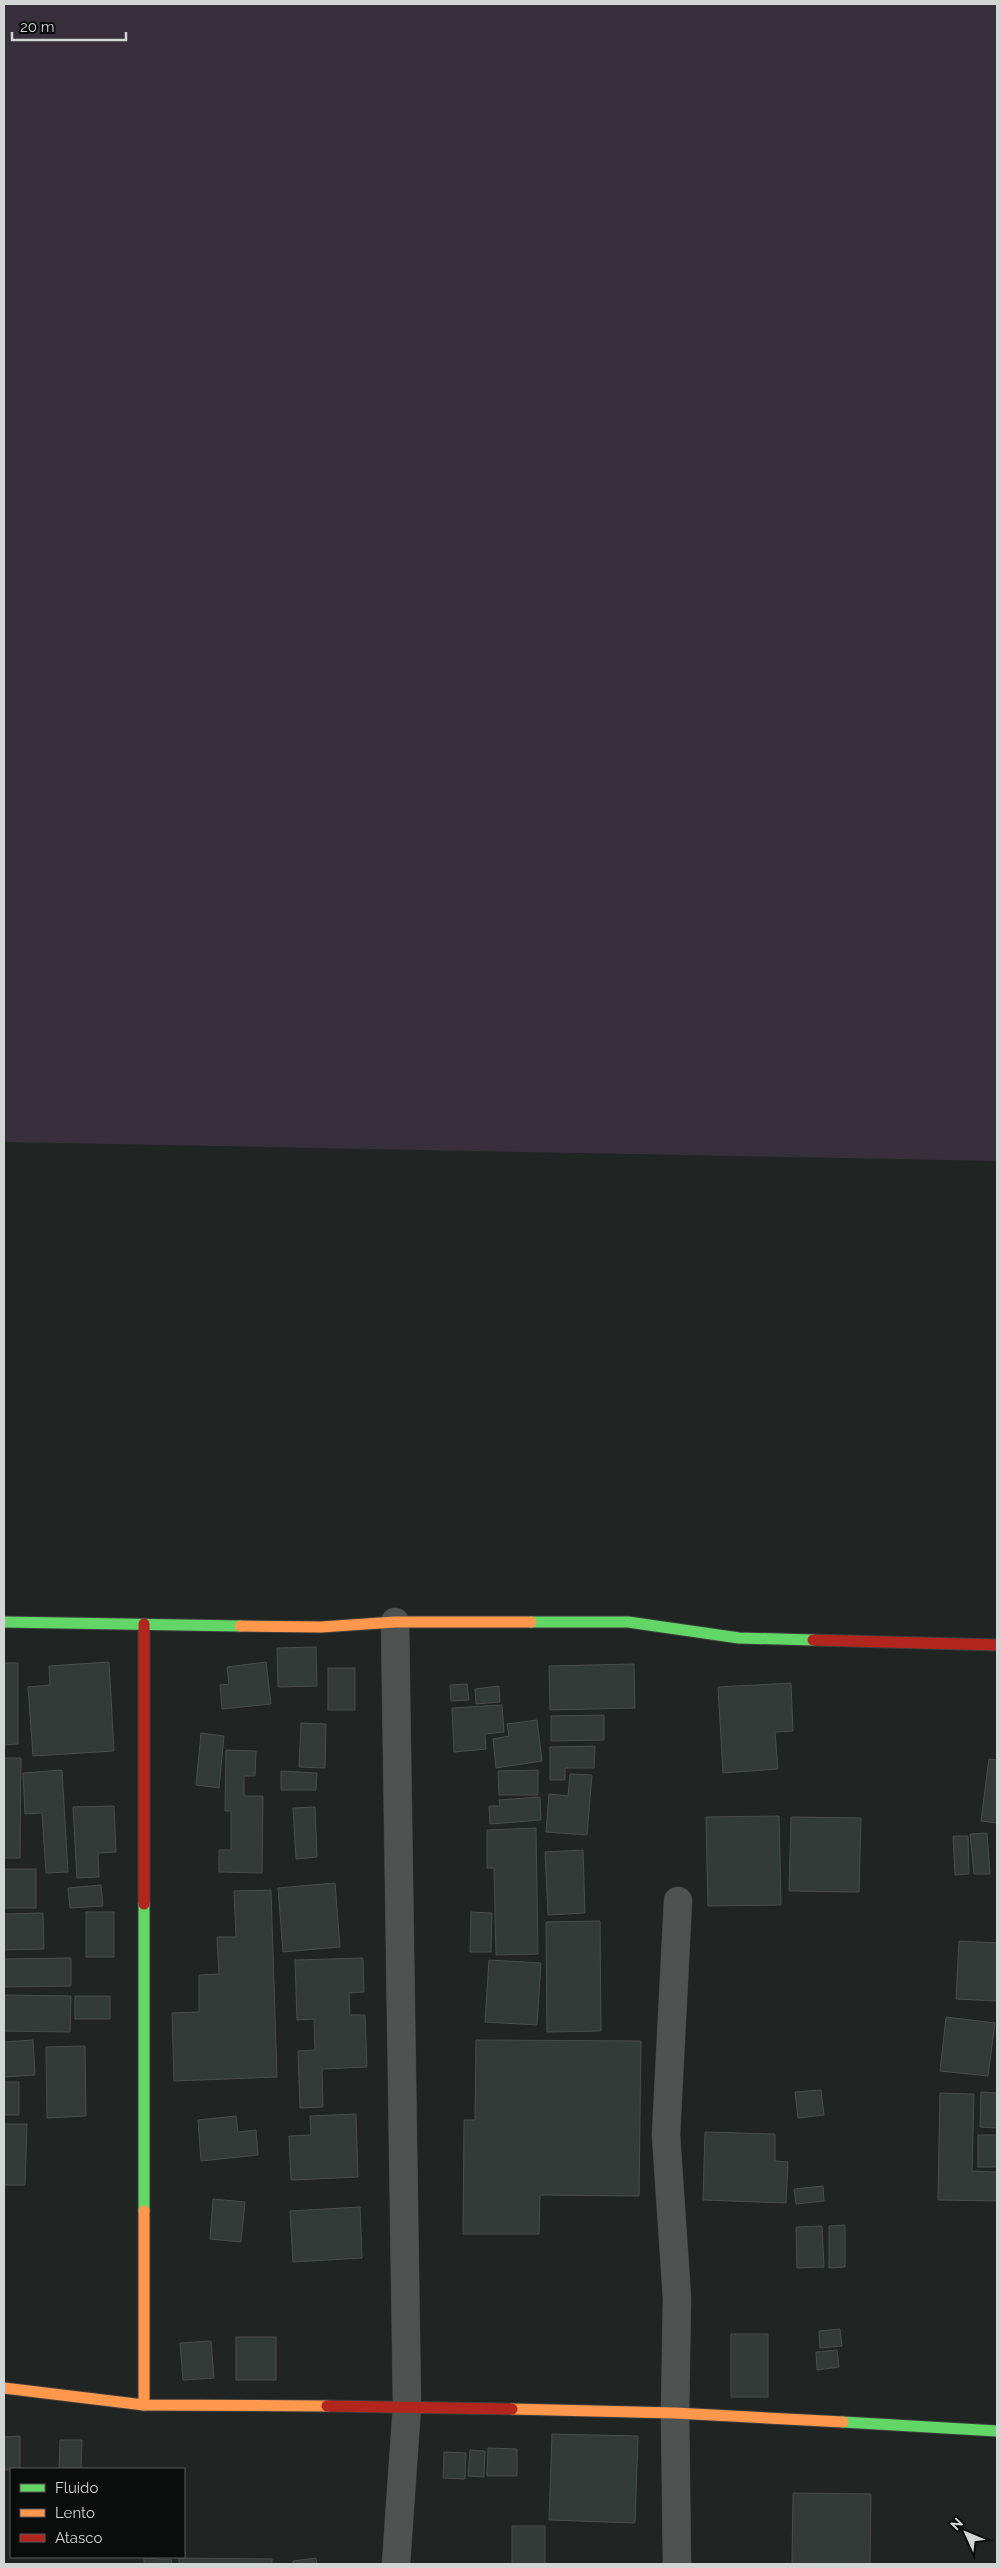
<svg xmlns="http://www.w3.org/2000/svg" width="1001" height="2568" font-family="Raleway,sans-serif">
	<style>
		.green { fill: #372f3b }
		.building { fill: #333b39; stroke: #4a4d4c }
		.lines { fill: none; stroke-linecap: round; stroke-linejoin: round }
		.street-casing { stroke: #3d3f3e; stroke-width: 29 }
		.fast-casing { stroke: #3d3f3e; stroke-width: 13 }
		.slow-casing { stroke: #3d3f3e; stroke-width: 13 }
		.jam-casing { stroke: #3d3f3e; stroke-width: 13 }
		.street { stroke: #4e5352; stroke-width: 28 }
		.fast { stroke: #63d668; stroke-width: 11 }
		.slow { stroke: #ff974d; stroke-width: 11 }
		.jam { stroke: #b3261e; stroke-width: 11 }
	</style>
	<rect width="100%" height="100%" fill="#202422"/>
	<path class="green" d="M4 4H997V1161L4 1142Z"/>
	<g class="building">
		<path d="M316 1647 317 1686 278 1687 277 1648Z"/>
		<path d="M109 1662 114 1751 33 1756 28 1687 50 1685 49 1666Z"/>
		<path d="M266 1662 271 1704 222 1709 220 1685 229 1684 227 1667Z"/>
		<path d="M4 1663H18V1744L4 1745Z"/>
		<path d="M634 1664 635 1708 550 1710 549 1666Z"/>
		<rect x="328" y="1668" width="27" height="42"/>
		<path d="M791 1683 793 1731 775 1732 778 1769 723 1773 718 1687Z"/>
		<path d="M467 1684 469 1700 451 1701 450 1685Z"/>
		<path d="M499 1686 500 1702 476 1704 475 1689Z"/>
		<path d="M502 1705 504 1732 485 1734 486 1749 454 1752 452 1708Z"/>
		<path d="M604 1715V1740L551 1741V1716Z"/>
		<path d="M537 1720 542 1761 496 1768 493 1739 509 1736 507 1724Z"/>
		<path d="M301 1723 326 1724 325 1768 299 1767Z"/>
		<path d="M201 1733 224 1736 219 1788 196 1785Z"/>
		<path d="M595 1746 594 1768H565V1780H550V1747Z"/>
		<path d="M226 1750 256 1751 255 1776H244V1796H263L262 1873 219 1872V1850H231V1811H225Z"/>
		<path d="M4 1758H21L20 1858H4Z"/>
		<path d="M989 1759 997 1760V1823L981 1821Z"/>
		<path d="M62 1770 68 1872 46 1873 42 1813 25 1814 23 1773Z"/>
		<path d="M538 1770V1795H499L498 1771Z"/>
		<path d="M281 1771 317 1773 316 1790H281Z"/>
		<path d="M570 1774 592 1775 587 1835 546 1832 549 1794 568 1796Z"/>
		<path d="M540 1797 541 1820 490 1824 489 1806H500L499 1800Z"/>
		<path d="M114 1806 116 1852 98 1853 99 1877 77 1878 73 1807Z"/>
		<path d="M315 1807 317 1857 296 1859 293 1808Z"/>
		<path d="M779 1816 781 1905 708 1906 706 1817Z"/>
		<path d="M791 1817 861 1818 859 1892 789 1891Z"/>
		<path d="M536 1828 538 1954 496 1955 494 1868H487V1830Z"/>
		<path d="M987 1833 990 1874H974L970 1834Z"/>
		<path d="M953 1836H968L969 1874 955 1875Z"/>
		<path d="M583 1850 585 1913 548 1915 545 1852Z"/>
		<rect x="4" y="1869" width="32" height="39"/>
		<path d="M335 1883 340 1947 283 1952 278 1888Z"/>
		<path d="M101 1885 103 1906 70 1908 68 1888Z"/>
		<path d="M271 1890 277 2077 174 2081 172 2013 199 2012V1975L219 1974 217 1937H236L234 1891Z"/>
		<rect x="86" y="1912" width="28" height="45"/>
		<path d="M471 1912 492 1913 491 1952H470Z"/>
		<path d="M43 1913 44 1949 4 1950V1914Z"/>
		<path d="M600 1921 601 2031 547 2032 546 1922Z"/>
		<path d="M959 1941 997 1943V2001L956 1999Z"/>
		<path d="M71 1958V1986L4 1987V1959Z"/>
		<path d="M363 1958 364 1992 349 1993 350 2015H365L367 2067 322 2069 323 2107 300 2108 298 2051 315 2050 314 2019 297 2020 295 1960Z"/>
		<path d="M489 1960 541 1963 537 2025 485 2022Z"/>
		<path d="M4 1995 71 1996 70 2032 4 2031Z"/>
		<rect x="75" y="1996" width="35" height="23"/>
		<path d="M946 2017 995 2023 988 2076 940 2071Z"/>
		<path d="M33 2040 35 2075 4 2077V2042Z"/>
		<path d="M476 2040 641 2041 639 2196 540 2195 539 2234H463L464 2120H475Z"/>
		<path d="M85 2046 86 2116 47 2118 46 2047Z"/>
		<rect x="4" y="2082" width="15" height="33"/>
		<path d="M821 2090 824 2115 798 2118 795 2092Z"/>
		<path d="M981 2092 997 2093V2128L980 2127Z"/>
		<path d="M940 2093 974 2094 972 2171 997 2172V2201L938 2200Z"/>
		<path d="M356 2114 358 2177 291 2180 289 2136 311 2135 310 2116Z"/>
		<path d="M236 2116 238 2132 256 2130 258 2155 201 2161 198 2120Z"/>
		<path d="M4 2124H27L25 2185H4Z"/>
		<path d="M705 2132 775 2134V2161L788 2162 786 2203 703 2200Z"/>
		<rect x="978" y="2135" width="19" height="32"/>
		<path d="M823 2186 824 2201 796 2204 794 2189Z"/>
		<path d="M213 2199 245 2202 241 2242 210 2239Z"/>
		<path d="M360 2207 362 2258 293 2262 290 2211Z"/>
		<path d="M845 2225V2267L829 2268V2226Z"/>
		<path d="M822 2226 824 2267 797 2268 796 2227Z"/>
		<path d="M840 2329 842 2346 820 2348 819 2331Z"/>
		<rect x="731" y="2334" width="37" height="63"/>
		<rect x="236" y="2337" width="40" height="43"/>
		<path d="M211 2341 214 2378 183 2380 180 2343Z"/>
		<path d="M837 2350 839 2367 817 2370 816 2352Z"/>
		<path d="M552 2434 638 2436 635 2523 549 2520Z"/>
		<path d="M20 2436V2469L4 2470V2437Z"/>
		<path d="M60 2440H82L81 2469H59Z"/>
		<path d="M488 2448 517 2449V2476H487Z"/>
		<path d="M470 2450 485 2451 484 2477 468 2476Z"/>
		<path d="M444 2452 466 2453 465 2479 443 2478Z"/>
		<path d="M793 2493 871 2494 870 2564H792Z"/>
		<rect x="512" y="2526" width="33" height="38"/>
		<path d="M144 2558 172 2560 171 2564H144Z"/>
		<path d="M179 2558 272 2559V2564H179Z"/>
		<path d="M316 2558 317 2564H293V2561Z"/>
	</g>
	<g class="lines">
		<g class="street-casing">
			<g id="street">
				<path d="M395 1622 407 2406 396 2564"/>
				<path d="M677 2564 675 2413 677 2298 666 2135 678 1901"/>
			</g>
		</g>
		<g class="fast-casing">
			<g id="fast">
				<path d="M4 1622 240 1626"/>
				<path d="M531 1622H628L739 1638 813 1640"/>
				<path d="M144 1904V2211"/>
				<path d="M843 2422 997 2431"/>
			</g>
		</g>
		<g class="slow-casing">
			<g id="slow">
				<path d="M240 1626 321 1627 395 1622H531"/>
				<path d="M144 2211V2405"/>
				<path d="M4 2388 144 2405 327 2406"/>
				<path d="M512 2409 675 2413 843 2422"/>
			</g>
		</g>
		<g class="jam-casing">
			<g id="jam">
				<path d="M144 1624V1904"/>
				<path d="M813 1640 997 1645"/>
				<path d="M327 2406 512 2409"/>
			</g>
		</g>
		<use href="#street" class="street"/>
		<use href="#fast" class="fast"/>
		<use href="#slow" class="slow"/>
		<use href="#jam" class="jam"/>
	</g>
	<rect width="1001" height="2568" fill="none" stroke="#d1d5d4" stroke-width="10"/>
	<rect x="10" y="2468" width="175" height="90" fill="#0b0d0d" stroke="#5a5d5d"/>
	<rect x="20" y="2484" width="25" height="8" fill="#63d668" stroke="#5a5d5d"/>
	<text x="55" y="2493" font-size="15" fill="#d1d5d4">Fluido</text>
	<rect x="20" y="2509" width="25" height="8" fill="#ff974d" stroke="#5a5d5d"/>
	<text x="55" y="2518" font-size="15" fill="#d1d5d4">Lento</text>
	<rect x="20" y="2534" width="25" height="8" fill="#b3261e" stroke="#5a5d5d"/>
	<text x="55" y="2543" font-size="15" fill="#d1d5d4">Atasco</text>
	<g transform="translate(966 2533) rotate(314)" stroke="#0b0d0d" stroke-width="4" paint-order="stroke">
	<path d="M0-4L9 19L0 12L-9 19Z" fill="#d1d5d4"/>
	<text y="-8" font-size="14" font-weight="bold" text-anchor="middle" fill="#d1d5d4">N</text>
	</g>
	<path d="M12 32v8h114v-8" fill="none" stroke="#d1d5d4" stroke-width="2.5"/>
	<text x="20" y="32" font-size="15" fill="#d1d5d4" stroke="#0b0d0d" stroke-width="4" paint-order="stroke">20 m</text>
</svg>
